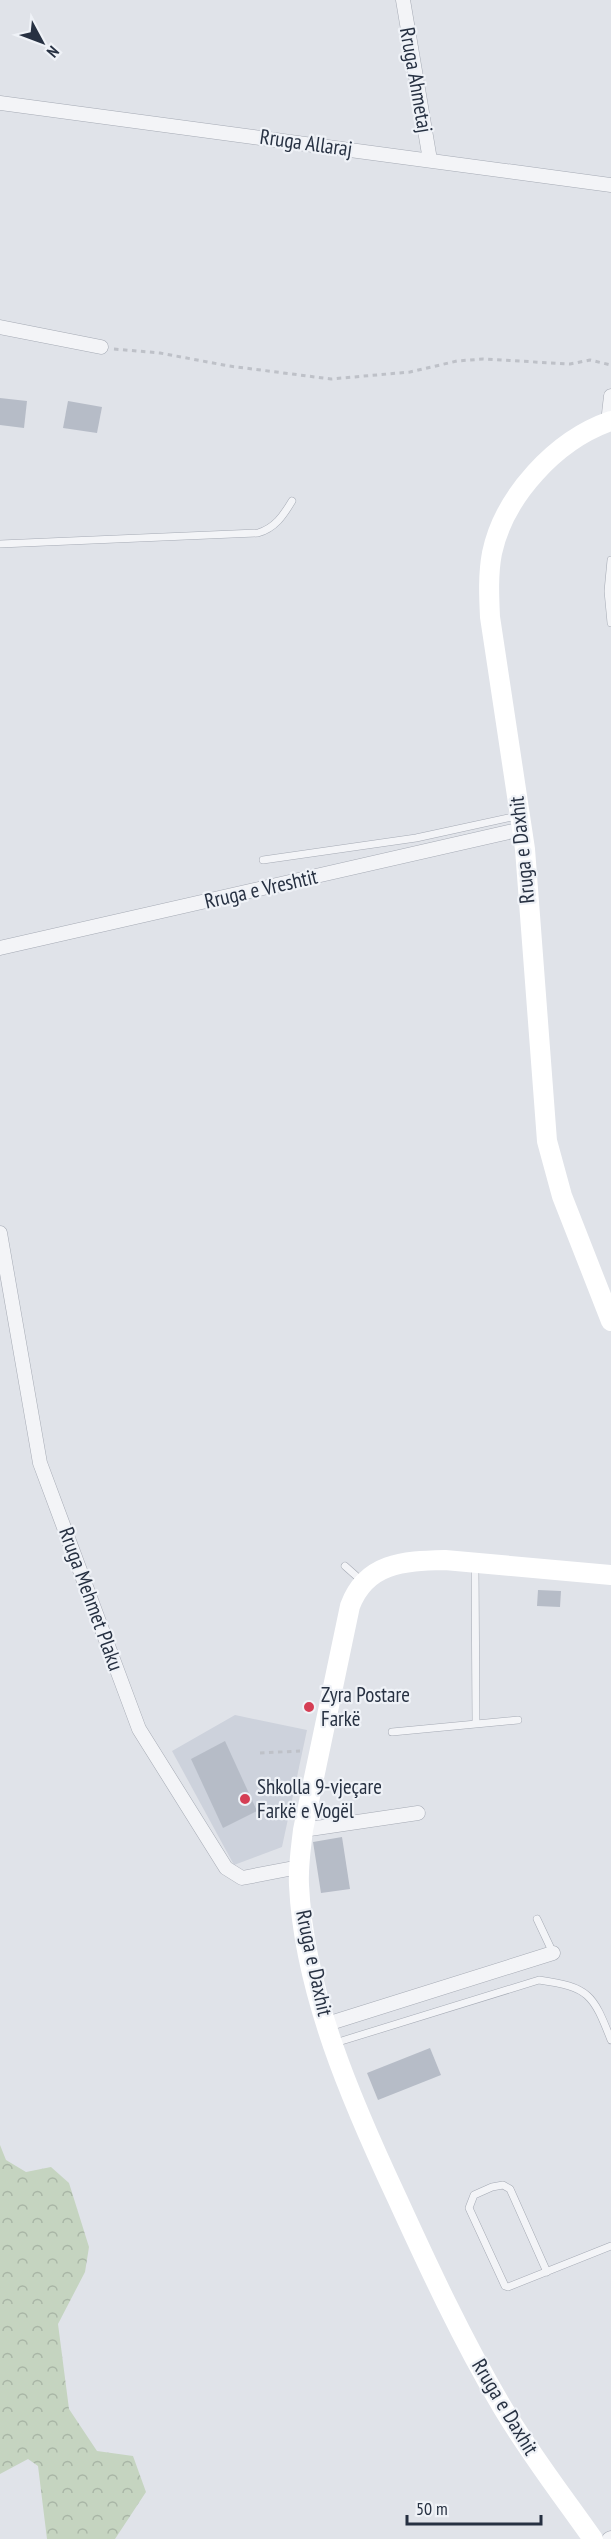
<svg xmlns="http://www.w3.org/2000/svg" width="611" height="2539" font-family="'PT Sans Narrow',sans-serif">
	<style>
		.built { fill: #cdd2dc }
		.forest { fill: url(#forest-crowns) }
		.building { fill: #b6bcc7 }
		.lines { fill: none; stroke-linecap: round; stroke-linejoin: round }
		.lane-casing { stroke: #a5aab4; stroke-width: 8 }
		.street-casing { stroke: #a5aab4; stroke-width: 15 }
		.path { stroke: #bec1c8; stroke-width: 3; stroke-dasharray: 4.5 4.5; stroke-linecap: butt }
		.lane { stroke: #f3f4f7; stroke-width: 7 }
		.street { stroke: #f3f4f7; stroke-width: 14 }
		.secondary { stroke: #fff; stroke-width: 20 }
		.poi-dot { fill: #d53e54; stroke: #eff2f7; stroke-width: 2 }
		.labels { text-anchor: middle; stroke-width: 4.5; stroke-linejoin: round; paint-order: stroke }
		.street-label { font-size: 21px; fill: #273142; stroke: #eff2f7 }
		.poi-label { font-size: 21px; fill: #273142; stroke: #eff2f7; text-anchor: start }
	</style>
	<defs>
		<pattern id="forest-crowns" width="20" height="18" patternUnits="userSpaceOnUse" patternTransform="scale(1.5)"><rect width="20" height="18" fill="#c5d4c0"/><path d="M2 6a3 3 0 1 1 6 0M12 15a3 3 0 1 1 6 0" fill="none" stroke="#a9b6a6"/></pattern>
	</defs>
	<rect width="100%" height="100%" fill="#e0e3e9"/>
	<path class="built" d="M235 1715 307 1730 282 1847 234 1865 172 1751Z"/>
	<path class="forest" d="M0 2145 6 2160 26 2172 51 2167 69 2183 89 2247 85 2272 58 2324 69 2409 97 2451 133 2456 146 2492 115 2539H47L38 2466 28 2459 0 2474Z"/>
	<g class="building">
		<path d="M0 398 27 401 24 428 0 425Z"/>
		<path d="M68 401 102 407 97 433 63 428Z"/>
		<path d="M538 1590 561 1591 560 1607 537 1606Z"/>
		<path d="M225 1741 257 1811 223 1828 191 1759Z"/>
		<path d="M342 1837 350 1889 321 1893 313 1842Z"/>
		<path d="M430 2048 441 2075 378 2100 367 2073Z"/>
	</g>
	<g class="lines">
		<g class="lane-casing">
			<g id="lane">
				<path d="M0 544 258 533C275 528 283 516 292 501"/>
				<path d="M611 560 608 591 611 623"/>
				<path d="M263 860 416 838 517 816"/>
				<path d="M475 1563 476 1723"/>
				<path d="M345 1566 363 1582"/>
				<path d="M392 1732 518 1720"/>
				<path d="M537 1919 553 1953"/>
				<path d="M335 2043 539 1980C589 1987 593 1994 611 2040"/>
				<path d="M547 2272 510 2189 503 2185 492 2187 474 2195 469 2208 505 2286 508 2287 611 2246"/>
			</g>
		</g>
		<g class="street-casing">
			<g id="street">
				<path d="M403 0 430 160"/>
				<path d="M0 103 611 185"/>
				<path d="M0 327 101 347"/>
				<path d="M608 422 611 396"/>
				<path d="M0 948 522 829"/>
				<path d="M0 1233 40 1463 139 1729 226 1868 242 1878 299 1867"/>
				<path d="M303 1830 418 1813"/>
				<path d="M327 2024 553 1953"/>
				<path d="M609 2539 611 2538"/>
			</g>
		</g>
		<g class="path">
			<path d="M114 349 160 353 229 366 331 379 410 372 457 361 483 359 570 364 590 360 611 365"/>
			<path d="M260 1753 300 1751"/>
		</g>
		<use href="#lane" class="lane"/>
		<use href="#street" class="street"/>
		<g class="secondary">
			<path d="M611 421C556 440 504 496 492 553 488 574 489 596 490 617L525 849 547 1141 562 1196 611 1321"/>
			<path d="M593 2539C562 2495 528 2451 501 2405 462 2339 429 2268 397 2198 352 2102 304 1992 299 1885 298 1866 301 1848 303 1830L350 1606C366 1563 403 1561 445 1560L611 1575"/>
		</g>
	</g>
	<g class="poi-dot">
		<circle cx="309" cy="1707" r="6"/>
		<circle cx="245" cy="1799" r="6"/>
	</g>
	<g class="labels">
		<g class="street-label">
			<text transform="translate(416 80) rotate(80)" y="7">Rruga Ahmetaj</text>
			<text transform="translate(306 143) rotate(8)" y="7">Rruga Allaraj</text>
			<text transform="translate(522 850) rotate(-96)" y="7">Rruga e Daxhit</text>
			<text transform="translate(261 889) rotate(-13)" y="7">Rruga e Vreshtit</text>
			<text transform="translate(91 1599) rotate(70)" y="7">Rruga Mehmet Plaku</text>
			<text transform="translate(314 1963) rotate(78)" y="7">Rruga e Daxhit</text>
			<text transform="translate(505 2407) rotate(59)" y="7">Rruga e Daxhit</text>
		</g>
		<g class="poi-label">
			<text x="321" y="1702">Zyra Postare<tspan x="321" dy="24">Farkë</tspan></text>
			<text x="257" y="1794">Shkolla 9-vjeçare<tspan x="257" dy="24">Farkë e Vogël</tspan></text>
		</g>
	</g>
	<g transform="translate(42 42) rotate(131)" stroke="#eff2f7" stroke-width="4.5" paint-order="stroke">
	<path d="M0-4.5L10 22L0 15L-10 22Z" fill="#273142"/>
	<text y="-9" font-size="16" font-weight="bold" text-anchor="middle" fill="#273142">N</text>
	</g>
	<path d="M407 2515v9h134v-9" fill="none" stroke="#273142" stroke-width="3"/>
	<text x="416" y="2515" font-size="18" fill="#273142" stroke="#eff2f7" stroke-width="4.5" paint-order="stroke">50 m</text>
</svg>
